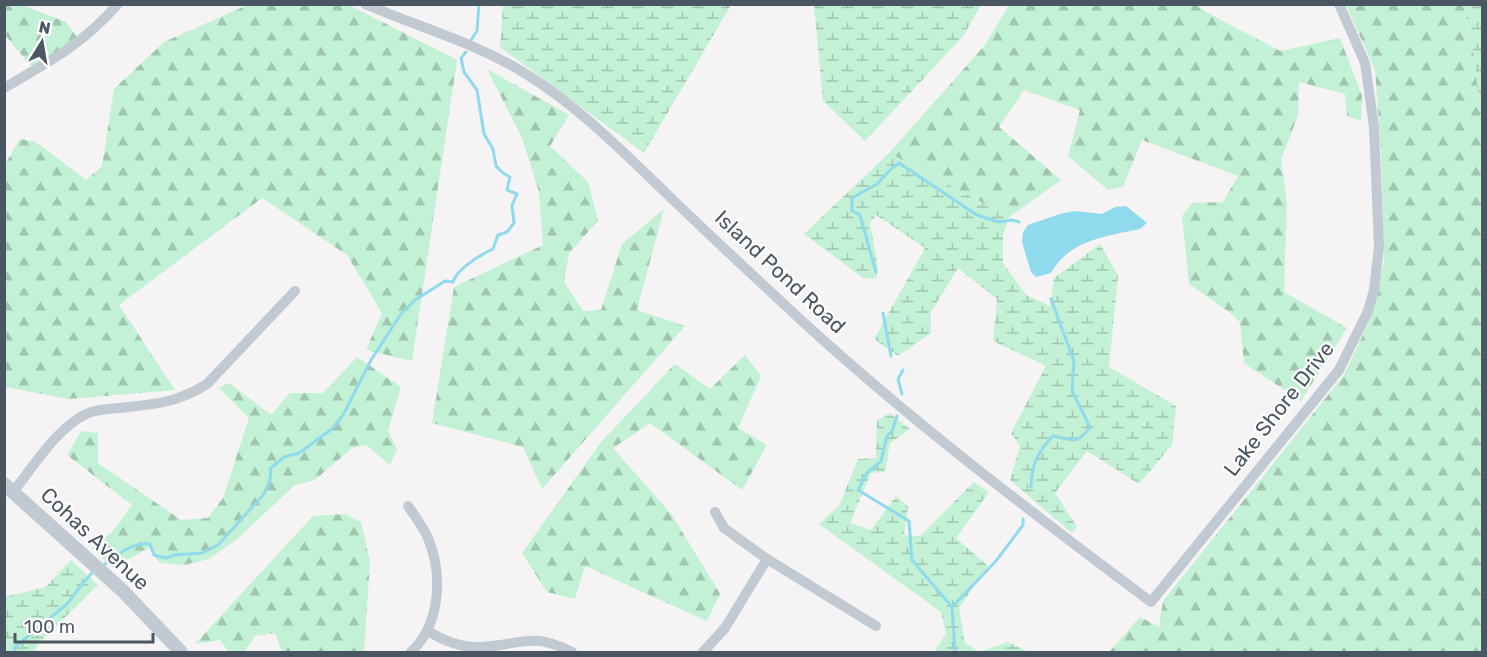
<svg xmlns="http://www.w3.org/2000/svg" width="1487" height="657" font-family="Rubik,sans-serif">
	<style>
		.forest { fill: url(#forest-firs) }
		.wetland { fill: url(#wetland-marsh) }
		.water { fill: #90daee }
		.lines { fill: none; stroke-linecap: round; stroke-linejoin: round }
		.stream { stroke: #90daee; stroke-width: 3 }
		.minor { stroke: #c1cad2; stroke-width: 10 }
		.tertiary { stroke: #c1cad2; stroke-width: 14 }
		.labels { text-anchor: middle; stroke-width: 4.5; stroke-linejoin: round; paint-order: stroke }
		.street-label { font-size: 21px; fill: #4a5661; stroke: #fff }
	</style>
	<defs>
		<pattern id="forest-firs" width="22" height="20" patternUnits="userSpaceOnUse" patternTransform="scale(1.5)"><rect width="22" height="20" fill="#c3f1d5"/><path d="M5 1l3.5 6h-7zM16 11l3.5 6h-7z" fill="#a0c6b0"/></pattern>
		<pattern id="wetland-marsh" width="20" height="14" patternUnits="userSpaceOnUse" patternTransform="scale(1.5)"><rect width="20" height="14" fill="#c3f1d5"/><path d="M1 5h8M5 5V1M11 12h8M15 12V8" fill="none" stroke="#a0c6b0"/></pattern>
	</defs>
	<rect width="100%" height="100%" fill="#f5f3f3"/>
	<g class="forest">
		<path d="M4 5H22L66 22 80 41 34 70 5 35Z"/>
		<path d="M244 5H349L457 60 412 361 366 350 382 313 347 255 262 198 119 305 175 390 69 399 5 387V164L20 139 36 142 86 180 102 166 114 89 164 42 243 7Z"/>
		<path d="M1009 5H1197L1204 11 1280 51 1340 38 1362 96 1361 121 1347 116 1345 94 1299 82 1298 115 1281 160 1287 204 1284 292 1347 328 1301 401 1244 363 1240 322 1229 312 1189 284 1182 216 1192 203 1223 202 1238 176 1142 140 1123 187 1108 190 1068 156 1080 110 1024 90 999 127 1061 180 1009 217 889 153 985 45Z"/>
		<path d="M1346 5H1463L1474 55 1482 129V652H1109L1140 617 1159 627 1163 601 1344 375 1368 324 1384 262 1381 151 1375 70Z"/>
		<path d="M487 69 569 115 550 146 588 182 598 221 569 253 564 282 583 311 601 310 622 244 664 209 637 310 685 326 542 489 523 447 432 423 454 287 543 245 539 192 522 138Z"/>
		<path d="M745 355 761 376 738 428 767 445 742 490 650 423 613 448 672 515 720 594 707 621 585 566 575 599 547 592 522 553 602 441 675 364 710 389Z"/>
		<path d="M357 357 401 387 388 431 397 449 390 465 366 445 352 448 315 480 295 485 236 540 209 559 184 565 160 563 149 548 113 568 92 548 112 532 132 505 67 455 81 431 98 433V463L181 520 208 518 223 498 249 418 219 388 229 383 271 415 290 393H323Z"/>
		<path d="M345 514 361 522 370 562 364 652H282L275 633 255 636 245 651H228L220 640 195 644 313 516Z"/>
	</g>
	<g class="wetland">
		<path d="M503 5H731L644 153 500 47Z"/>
		<path d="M814 5V4L981 5 964 35 865 141 823 101Z"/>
		<path d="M1463 5H1482V129L1474 55Z"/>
		<path d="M889 153 1009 217 1003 235V263L1026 295 1050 306 1054 278 1100 244 1118 276 1109 367 1176 406 1172 445 1139 484 1087 451 1055 493 1077 527 1072 533 1010 480 1020 446 1011 433 1046 366 993 341 997 299 958 268 931 312V333L898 356 874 339 925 248 876 215 870 223 878 268 876 279 863 278 804 234Z"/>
		<path d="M889 413 910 429 890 443 885 472 871 473 850 523 871 530 896 496 908 506 904 535 920 536 974 482 989 492 956 538 988 566 959 608 965 643 979 652 1008 642 1029 652H934L946 634 941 612 819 524 839 506 858 459 876 458 877 421Z"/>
		<path d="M71 560 98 585 37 645 35 652H5V597L46 587Z"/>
	</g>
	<path class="water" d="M1126 206 1147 223 1140 229C1107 236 1069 240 1051 273L1036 277 1031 272 1022 242 1023 232 1028 225 1060 214 1075 211 1102 214 1115 207Z"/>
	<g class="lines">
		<g class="stream">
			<path d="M471 40 477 31 479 4"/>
			<path d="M876 272 860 215 852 211V198L877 184 892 168 899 163 977 215 999 222 1012 220 1019 222"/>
			<path d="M883 313 891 356"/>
			<path d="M902 394 898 379 903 370"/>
			<path d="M897 416 892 431 887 436 881 461 867 473 858 490 909 521 912 560 952 607 955 652"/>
			<path d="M1031 487C1032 463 1037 453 1053 436 1073 440 1078 445 1090 427L1072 391 1074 361 1051 299"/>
			<path d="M105 564C119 554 132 542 150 544L154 555 166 558 175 555 202 553 218 545 264 494 270 480 271 468 284 457 299 453 332 429 343 415 371 360 401 314 415 300 445 281 453 282C457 269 480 255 493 249L498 235 507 232 514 223 512 205 517 194 507 190 510 177 503 173 496 166 493 149 484 134 477 90 464 72 461 58 466 52"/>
			<path d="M952 607 996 561 1023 525V519"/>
			<path d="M16 652 14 648 68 603 83 583 92 573"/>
		</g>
		<g class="minor">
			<path d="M365 4C418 27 477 43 526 74 578 106 622 151 666 193 710 236 756 278 801 320 911 421 1031 512 1151 602L1339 370 1368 311 1374 290 1379 247 1374 127 1365 63 1339 4"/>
			<path d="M4 88C49 62 83 44 118 4"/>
			<path d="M13 492C33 467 57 428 86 414 99 408 114 409 128 407 159 404 180 401 207 384L295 291"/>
			<path d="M408 506C415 516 423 527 428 538 443 574 441 624 411 652"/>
			<path d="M715 512 724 528 767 559 876 626"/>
			<path d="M428 631C444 641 461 648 481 647 522 645 529 631 572 652"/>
			<path d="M703 652 725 628 767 559"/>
		</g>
		<path class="tertiary" d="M4 484 123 591 181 652"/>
	</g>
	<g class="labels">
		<g class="street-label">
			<text transform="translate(780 272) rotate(43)" y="7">Island Pond Road</text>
			<text transform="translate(1279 409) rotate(-52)" y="7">Lake Shore Drive</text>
			<text transform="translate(95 539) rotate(43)" y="7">Cohas Avenue</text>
		</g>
	</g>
	<rect width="1487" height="657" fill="none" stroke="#4a5661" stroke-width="12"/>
	<g transform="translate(42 42) rotate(11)" stroke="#ffffff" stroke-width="4.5" paint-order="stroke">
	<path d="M0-4.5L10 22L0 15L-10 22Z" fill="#4a5661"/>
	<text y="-9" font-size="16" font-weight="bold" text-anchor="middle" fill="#4a5661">N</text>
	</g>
	<path d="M15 633v9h138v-9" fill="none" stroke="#4a5661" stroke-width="3"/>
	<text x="24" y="633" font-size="18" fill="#4a5661" stroke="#ffffff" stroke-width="4.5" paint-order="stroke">100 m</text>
</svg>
